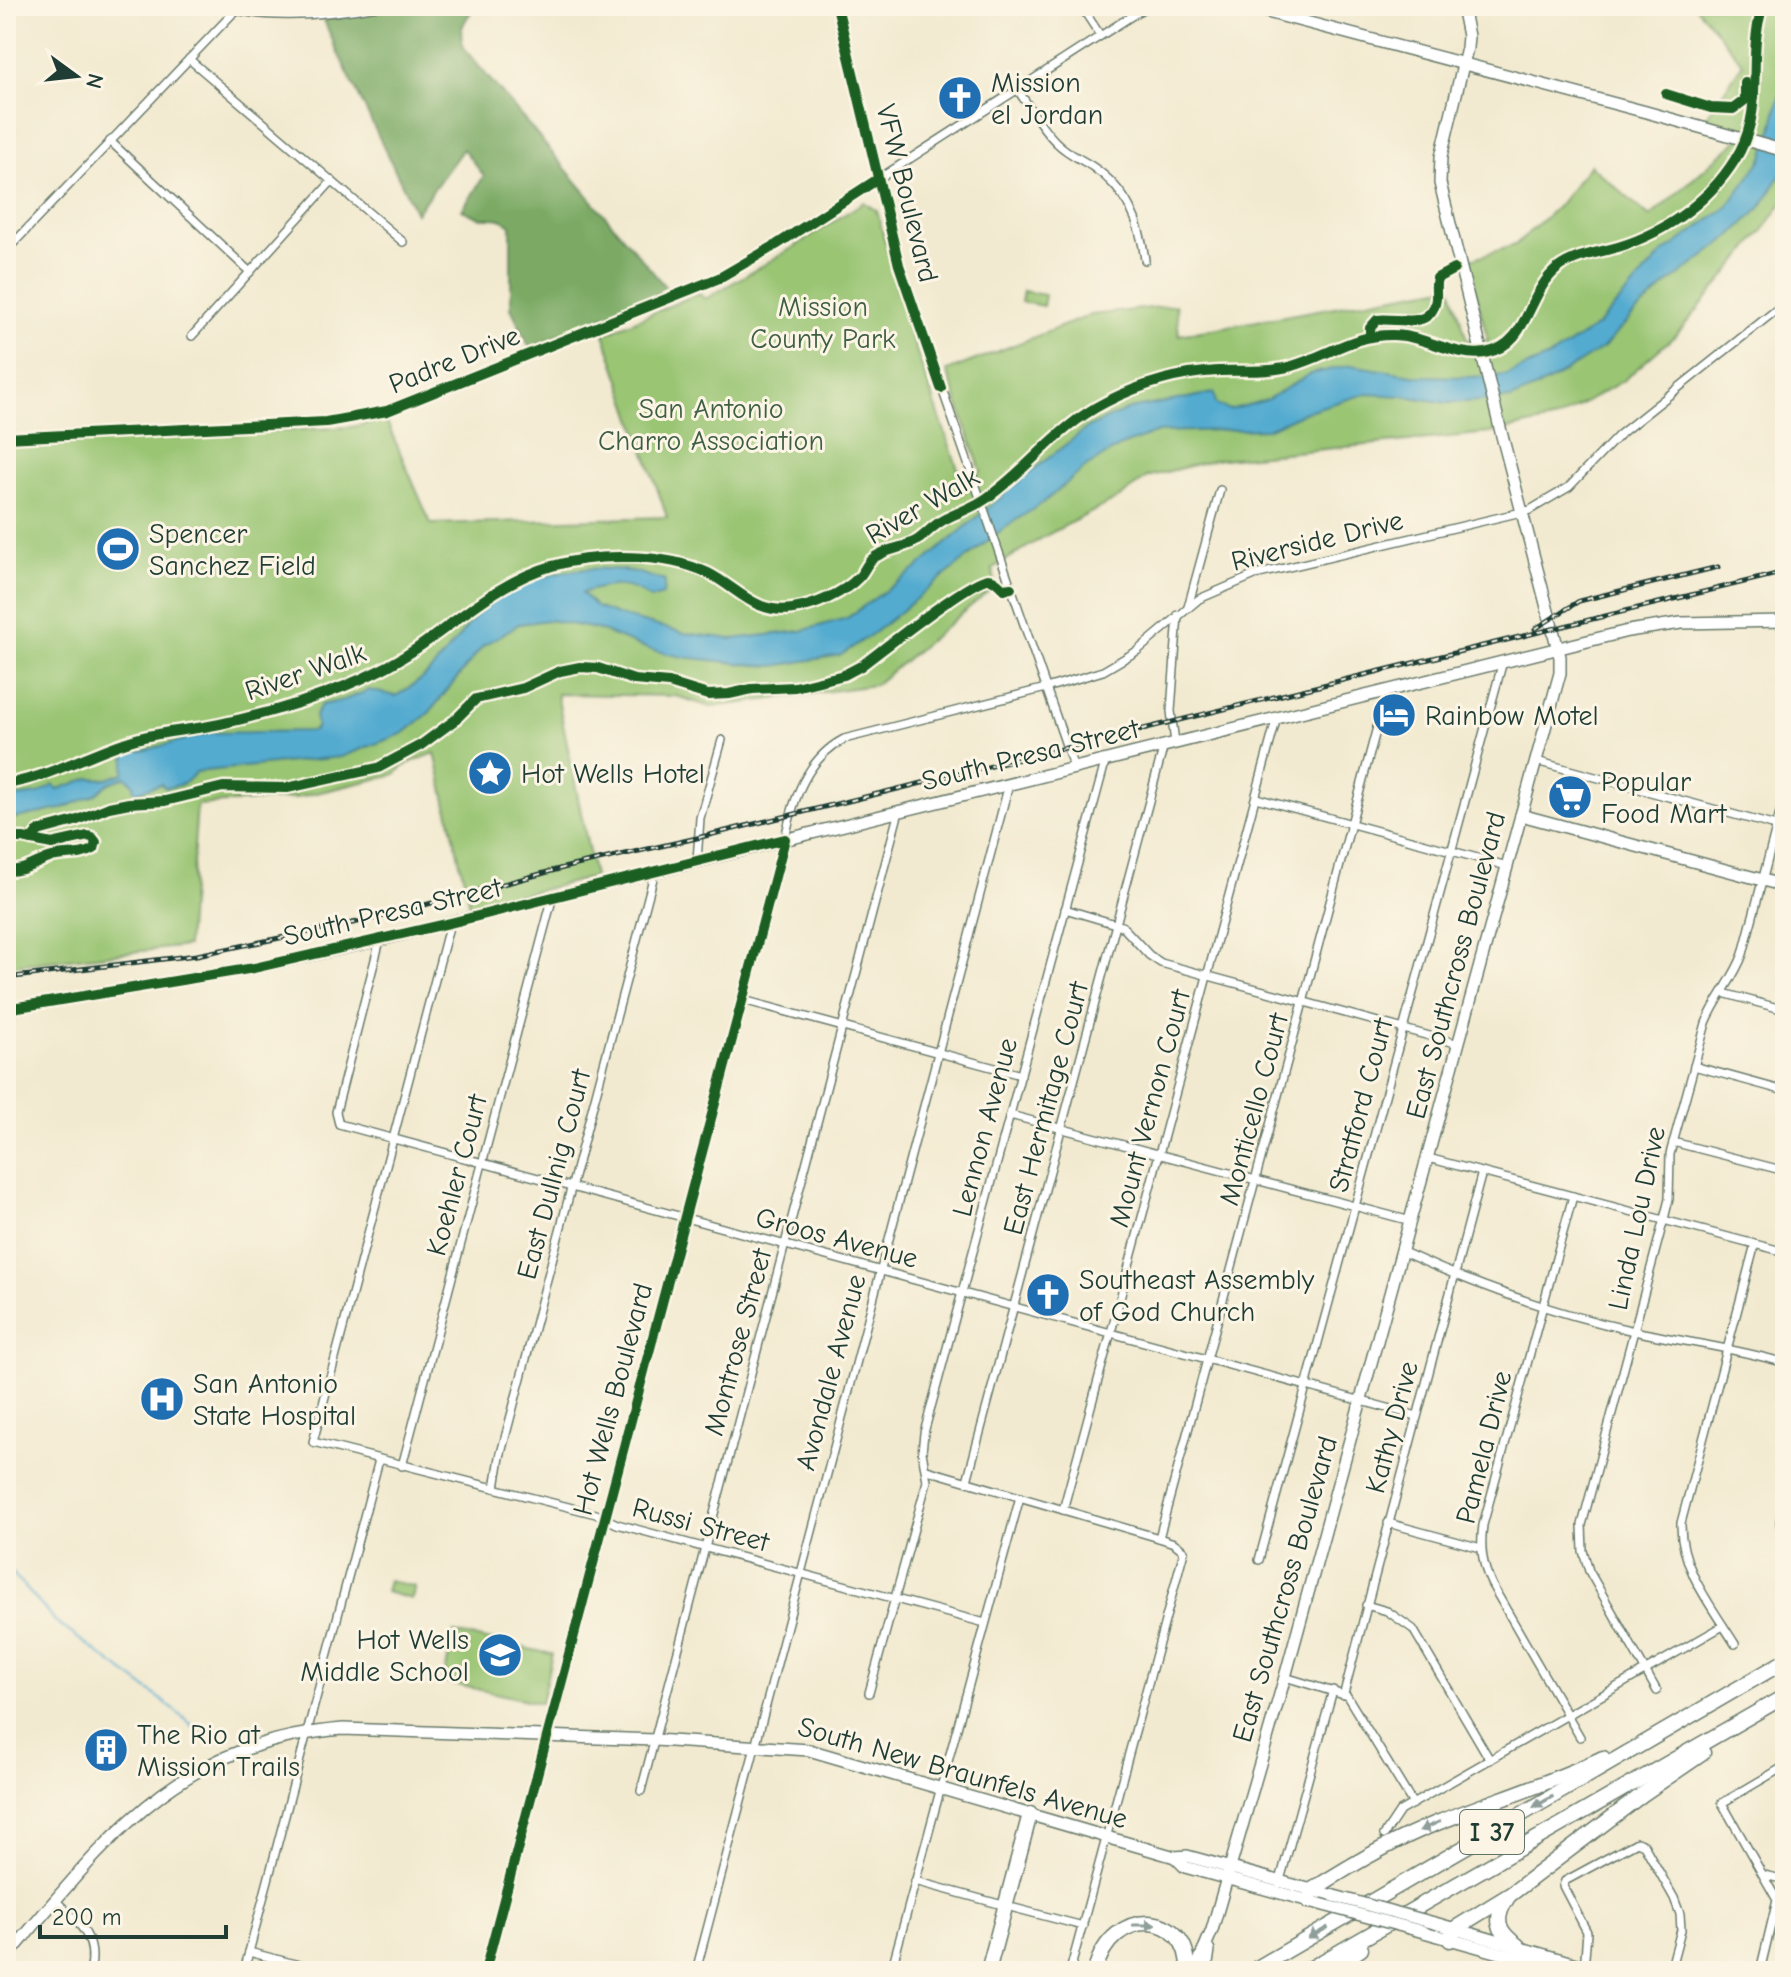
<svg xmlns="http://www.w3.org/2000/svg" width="1791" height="1977" font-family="'Comic Neue',sans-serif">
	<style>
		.green { fill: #9ac573; stroke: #5c8154; stroke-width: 2 }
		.forest { fill: #7baa65; stroke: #4d744c; stroke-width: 2 }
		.water { fill: #53abd0; stroke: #397482; stroke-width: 2 }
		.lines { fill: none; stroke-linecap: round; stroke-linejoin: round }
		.stream { stroke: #53abd0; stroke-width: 2 }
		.street-casing { stroke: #697a6b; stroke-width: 10 }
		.secondary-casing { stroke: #697a6b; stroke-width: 14 }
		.highway-casing { stroke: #697a6b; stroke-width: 17 }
		.street { stroke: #fff; stroke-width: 7 }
		.secondary { stroke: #fff; stroke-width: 11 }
		.highway { stroke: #fff; stroke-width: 14 }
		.rail-casing { stroke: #1f3d34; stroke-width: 5 }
		.rail { stroke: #fcf5e5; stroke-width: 2; stroke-dasharray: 6; stroke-linecap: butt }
		.secondary-bridge-casing { stroke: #697a6b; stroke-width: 14; stroke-linecap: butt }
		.secondary-bridge { stroke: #fff; stroke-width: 11 }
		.cycleway-casing { stroke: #fcf5e5; stroke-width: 15 }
		.cycleway { stroke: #1b5e20; stroke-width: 10 }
		.oneway { fill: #8f9e9a }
		.labels { text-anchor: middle; stroke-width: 6; stroke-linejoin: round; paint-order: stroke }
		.shield { fill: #fcf5e5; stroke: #617469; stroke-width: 2 }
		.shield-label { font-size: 26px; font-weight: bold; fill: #1f3d34 }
		.poi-label { font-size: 28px; fill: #1f3d34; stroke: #fcf5e5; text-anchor: start }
		.street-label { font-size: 28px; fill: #1f3d34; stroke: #fcf5e5 }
		.park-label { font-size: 28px; fill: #3e5f44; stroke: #fcf5e5 }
	</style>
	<rect width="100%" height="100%" fill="#fcf5e5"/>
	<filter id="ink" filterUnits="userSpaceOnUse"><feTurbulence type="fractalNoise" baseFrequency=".0125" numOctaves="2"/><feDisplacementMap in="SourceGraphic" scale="16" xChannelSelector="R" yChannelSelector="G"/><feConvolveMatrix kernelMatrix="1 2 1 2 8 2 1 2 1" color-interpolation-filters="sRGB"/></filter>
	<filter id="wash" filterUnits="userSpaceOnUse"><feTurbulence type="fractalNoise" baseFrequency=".006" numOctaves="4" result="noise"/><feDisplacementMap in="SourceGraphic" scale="32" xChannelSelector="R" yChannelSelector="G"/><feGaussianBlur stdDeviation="1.8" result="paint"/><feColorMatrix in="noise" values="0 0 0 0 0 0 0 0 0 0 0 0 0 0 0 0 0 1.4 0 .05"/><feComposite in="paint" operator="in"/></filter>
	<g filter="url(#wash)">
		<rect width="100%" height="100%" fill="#f2ead0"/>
		<g class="green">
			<path d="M1695 6H1785V199L1762 232 1678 333 1624 380 1557 419 1490 433 1213 460 1147 477 1121 497 1047 535 993 568 995 586 875 685 711 707 676 696 557 694 594 877 470 907 435 753 409 763 393 775 295 798 197 805 187 946 6 966V446L351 427 386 420 431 524 667 517 604 334 699 293 705 299 789 250 864 202 877 211 909 330 964 486 981 471 947 371 1091 315 1176 305 1179 335 1451 286 1467 340 1488 341 1468 260 1515 245 1557 207 1590 165 1650 217 1734 143 1745 129 1705 119 1743 63Z"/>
			<path d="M1023 291 1045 295 1043 306 1021 302Z"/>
			<path d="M388 1580 415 1587 412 1599 385 1592Z"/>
			<path d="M454 1633 552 1654 541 1703 443 1682Z"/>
		</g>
		<path class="forest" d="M401 6H476C463 21 456 33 466 51L668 290 530 348 511 308V225C501 217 495 218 483 218 477 218 468 212 462 210L484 176 463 149 416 213 337 51 324 20Z"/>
		<path class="water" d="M1785 70V168L1761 207 1730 237 1669 283 1633 315 1604 347 1547 383 1511 399 1447 403 1404 396 1365 394 1308 411 1267 429 1158 432 1121 446 1086 467 1044 502 1004 528 875 632 841 655 774 666 755 665 682 657 648 649 596 629 548 620 519 624 483 646 429 713 404 733 341 757 196 772C187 784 179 786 165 788L161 784 136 792 133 789 134 785 126 777 109 783 95 795 61 809 6 820V798L38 794 54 785 58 789 90 778 107 779 124 773 126 751H142L210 733 314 731 317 725 315 716 321 705 344 700 369 690 396 696C408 688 422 681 431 670 450 651 464 627 483 609 519 575 583 563 630 571 642 573 654 578 665 581L663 595 650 599C629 580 607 585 582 593L596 607 617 615 684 633 732 639 801 631 847 618 917 568 1029 473 1087 428 1129 409 1214 393 1216 404 1229 410 1266 400 1310 374 1351 365 1419 376 1470 377 1507 375 1551 356 1597 326 1663 253 1727 207 1763 157 1772 130Z"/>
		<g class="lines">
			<g class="stream">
				<path d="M6 1566 56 1622 158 1697 214 1743"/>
				<path d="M499 1957 511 1971"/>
			</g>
		</g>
	</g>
	<g filter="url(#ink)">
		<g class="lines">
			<g class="street-casing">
				<g id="street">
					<path d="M218 6C272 21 323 15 377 6"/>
					<path d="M837 6 899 265 1074 768"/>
					<path d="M1081 6 1100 35"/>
					<path d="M189 59 403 242"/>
					<path d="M1017 89C1030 107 1041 128 1057 143 1068 154 1081 159 1093 167 1127 190 1140 221 1145 260"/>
					<path d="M110 141 250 272"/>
					<path d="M6 251 235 11"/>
					<path d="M192 336 332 181"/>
					<path d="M6 438 326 422 375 415 406 405 719 278 776 245 1147 6"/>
					<path d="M1188 607 1220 490"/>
					<path d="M1175 743 1171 711 1178 615"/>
					<path d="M1536 761 1776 826"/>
					<path d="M1256 798 1507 866"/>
					<path d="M785 839C793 800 806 759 844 739L1046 688 1103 671 1137 651 1199 599 1255 575 1530 510 1569 487 1619 435 1785 303"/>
					<path d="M697 861 700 818 722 740"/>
					<path d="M1065 909 1122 926 1149 955 1161 963 1459 1044"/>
					<path d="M450 923 313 1442 596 1514 617 1524 985 1623"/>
					<path d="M380 940 336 1112 339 1124 1417 1416"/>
					<path d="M1723 993 1785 1010"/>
					<path d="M743 1000 1021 1075"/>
					<path d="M1694 1066 1785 1091"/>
					<path d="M1010 1115 1411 1221"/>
					<path d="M1673 1142 1785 1171"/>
					<path d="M1428 1158 1785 1252"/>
					<path d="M1573 1196 1483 1525C1480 1547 1482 1565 1492 1585L1580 1737"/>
					<path d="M1401 1251C1476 1286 1554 1313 1634 1331 1684 1342 1736 1348 1785 1363"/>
					<path d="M402 1466 553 896"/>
					<path d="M927 1470 1159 1538 1174 1543 1184 1551 1070 1971"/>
					<path d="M967 1481 1164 745"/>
					<path d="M495 1488 500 1457 655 871"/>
					<path d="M1785 1494 1780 1522 1785 1550"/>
					<path d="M1063 1510 1277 717"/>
					<path d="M1388 1523 1481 1548"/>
					<path d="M1159 1538 1387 690"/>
					<path d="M1259 1560 1503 661"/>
					<path d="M1366 1605 1387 1611 1413 1629 1490 1760"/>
					<path d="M1735 1644C1712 1607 1680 1568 1681 1523L1755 1244"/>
					<path d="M1285 1677 1347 1696 1413 1804"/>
					<path d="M1657 1691 1589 1571 1583 1551 1582 1525 1664 1219 1669 1199 1670 1154 1706 1023C1716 998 1734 979 1743 954L1785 794"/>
					<path d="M869 1693 927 1481 922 1452 924 1433 1106 759"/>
					<path d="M1344 1693 1482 1172"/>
					<path d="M641 1791 899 811"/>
					<path d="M1384 1835 1400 1811 1723 1626"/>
					<path d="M1765 1875 1785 1880"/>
					<path d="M915 1881 999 1904"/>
					<path d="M1279 1884 1333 1690"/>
					<path d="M55 1900C77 1921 99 1938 90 1971"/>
					<path d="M1014 1908 1083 1926"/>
					<path d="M249 1952 322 1971"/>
					<path d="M1584 1970 1587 1932 1563 1886 1565 1881 1637 1842 1644 1845 1674 1898 1680 1914 1681 1930 1670 1971"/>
					<path d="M244 1971 379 1460"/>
					<path d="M696 1971 1009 784"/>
					<path d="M891 1971 1020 1497"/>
					<path d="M1760 1971 1777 1900 1722 1803 1785 1766"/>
				</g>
			</g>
			<g class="secondary-casing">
				<g id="secondary">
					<path d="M1245 6 1646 112 1785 151"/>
					<path d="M1521 815 1785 886"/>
					<path d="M6 1009 254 968 380 940 1628 631 1681 623 1785 621"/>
					<path d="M1175 1857 1185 1867 1317 1903"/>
					<path d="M1438 1924 1600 1971"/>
					<path d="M1424 1932 1565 1971"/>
					<path d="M6 1958C108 1839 174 1743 343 1729L655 1740 809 1750 1175 1857 1187 1856 1334 1896"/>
					<path d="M485 1971 785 839"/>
					<path d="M1195 1971 1212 1930 1285 1677 1560 673V657L1501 432 1440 183 1441 157 1467 48 1468 36 1462 6"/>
					<path d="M1206 1971 1209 1950"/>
				</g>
			</g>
			<g class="highway-casing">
				<g id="highway">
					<path d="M1508 1897C1493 1919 1497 1931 1518 1946"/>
					<path d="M1309 1901 1312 1890C1351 1865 1393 1840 1437 1823 1492 1801 1549 1784 1603 1758"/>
					<path d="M1450 1940 1454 1929 1511 1894 1643 1794 1703 1753"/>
					<path d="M988 1971 1030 1814"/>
					<path d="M1095 1971C1112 1904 1190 1910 1188 1971"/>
					<path d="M1252 1971 1785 1661"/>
					<path d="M1306 1971 1785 1696"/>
					<path d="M1329 1971 1361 1949"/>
				</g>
			</g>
			<use href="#street" class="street"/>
			<use href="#secondary" class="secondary"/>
			<use href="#highway" class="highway"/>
			<g class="rail-casing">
				<g id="rail">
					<path d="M1535 629 1579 601 1718 567"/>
					<path d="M6 978 197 955 372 919 563 868 697 838 1785 572"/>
				</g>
			</g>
			<use href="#rail" class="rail"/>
			<g class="secondary-bridge-casing">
				<g id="secondary-bridge">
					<path d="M1334 1896 1438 1924"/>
					<path d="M1320 1904 1424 1932"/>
				</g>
			</g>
			<use href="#secondary-bridge" class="secondary-bridge"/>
			<g class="cycleway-casing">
				<g id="cycleway">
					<path d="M837 6 899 265 941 388"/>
					<path d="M1666 94 1711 108 1733 109 1745 100V83"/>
					<path d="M1370 336V328L1377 320C1396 317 1427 330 1435 304 1438 294 1434 287 1437 278L1454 269"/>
					<path d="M6 438 326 422 387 411 719 278 776 245 878 179"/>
					<path d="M6 784C54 776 91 752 136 739 164 731 192 730 220 724 272 713 333 694 380 670 441 640 486 585 552 566 596 553 666 553 708 573 738 588 755 615 793 609 814 606 844 593 859 577 864 572 866 565 871 560 884 548 905 549 919 539 928 532 935 524 945 519 962 510 975 508 991 495 1033 464 1057 427 1106 402 1141 384 1179 373 1218 371 1243 370 1268 373 1292 366 1328 356 1351 335 1392 335 1424 335 1456 358 1485 353 1530 345 1526 293 1558 268 1576 255 1597 253 1618 247 1668 232 1715 197 1740 151 1765 104 1746 54 1763 6"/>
					<path d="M6 838H23L52 844 88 836 92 837 96 842 94 849C78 858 65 852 49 858 32 864 26 871 6 871"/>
					<path d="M32 840 38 831 75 821 109 807 129 803 165 801 223 787 287 788 378 768 421 745 455 720 476 699 523 688 560 671 580 667 598 668 634 680 669 683 708 695 729 694 752 689 795 687 844 675 861 666C880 652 972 578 989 579 995 579 1000 586 1004 589L1011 588"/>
					<path d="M6 1009 254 968 450 923 785 839 485 1971"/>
				</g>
			</g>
			<use href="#cycleway" class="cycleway"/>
		</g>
		<defs><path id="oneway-solid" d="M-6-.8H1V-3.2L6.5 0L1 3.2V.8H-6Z" transform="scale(2)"/></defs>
		<g class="oneway">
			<use href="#oneway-solid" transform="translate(1543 1802) rotate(150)"/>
			<use href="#oneway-solid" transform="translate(1430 1826) rotate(156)"/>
			<use href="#oneway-solid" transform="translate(1144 1925)"/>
			<use href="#oneway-solid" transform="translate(1318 1933) rotate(150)"/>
		</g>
	</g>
	<defs>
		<g id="church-disc" transform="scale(2.3)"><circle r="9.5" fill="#1f6fb2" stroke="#fcf5e5"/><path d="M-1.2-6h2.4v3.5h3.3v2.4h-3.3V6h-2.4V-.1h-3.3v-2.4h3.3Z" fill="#fff"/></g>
		<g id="stadium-disc" transform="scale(2.3)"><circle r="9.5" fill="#1f6fb2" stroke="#fcf5e5"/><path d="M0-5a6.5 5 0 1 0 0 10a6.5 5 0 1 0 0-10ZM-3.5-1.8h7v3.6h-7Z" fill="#fff"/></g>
		<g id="hotel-disc" transform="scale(2.3)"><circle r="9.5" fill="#1f6fb2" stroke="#fcf5e5"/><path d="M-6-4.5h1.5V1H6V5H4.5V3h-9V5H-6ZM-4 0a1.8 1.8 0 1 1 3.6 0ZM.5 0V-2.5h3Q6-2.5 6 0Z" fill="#fff"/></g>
		<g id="sight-disc" transform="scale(2.3)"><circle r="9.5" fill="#1f6fb2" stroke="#fcf5e5"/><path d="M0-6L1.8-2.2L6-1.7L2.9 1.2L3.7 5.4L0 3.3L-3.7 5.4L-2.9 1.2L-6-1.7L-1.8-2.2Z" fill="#fff"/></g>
		<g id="supermarket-disc" transform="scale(2.3)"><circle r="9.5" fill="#1f6fb2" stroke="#fcf5e5"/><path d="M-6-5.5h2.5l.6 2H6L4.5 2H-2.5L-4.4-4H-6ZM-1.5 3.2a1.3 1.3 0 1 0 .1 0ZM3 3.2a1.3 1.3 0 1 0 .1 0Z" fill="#fff"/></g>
		<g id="hospital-disc" transform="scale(2.3)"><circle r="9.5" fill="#1f6fb2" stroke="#fcf5e5"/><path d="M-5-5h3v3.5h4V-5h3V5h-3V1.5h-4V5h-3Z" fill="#fff"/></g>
		<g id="school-disc" transform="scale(2.3)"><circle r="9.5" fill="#1f6fb2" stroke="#fcf5e5"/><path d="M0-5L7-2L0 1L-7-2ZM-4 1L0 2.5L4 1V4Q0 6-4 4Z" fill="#fff"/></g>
		<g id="building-disc" transform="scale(2.3)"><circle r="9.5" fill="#1f6fb2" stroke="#fcf5e5"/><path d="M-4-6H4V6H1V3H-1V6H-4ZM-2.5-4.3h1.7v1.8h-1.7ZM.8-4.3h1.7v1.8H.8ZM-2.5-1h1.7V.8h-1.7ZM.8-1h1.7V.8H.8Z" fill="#fff"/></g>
	</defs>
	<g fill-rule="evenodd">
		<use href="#church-disc" x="960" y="98"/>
		<use href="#stadium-disc" x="118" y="549"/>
		<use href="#hotel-disc" x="1394" y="715"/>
		<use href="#sight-disc" x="490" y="773"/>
		<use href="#supermarket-disc" x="1570" y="797"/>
		<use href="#church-disc" x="1048" y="1295"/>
		<use href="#hospital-disc" x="162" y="1399"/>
		<use href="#school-disc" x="500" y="1655"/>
		<use href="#building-disc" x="106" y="1750"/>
	</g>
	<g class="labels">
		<rect class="shield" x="1460" y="1810" width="64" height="44" rx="6"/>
		<g class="shield-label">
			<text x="1492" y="1841">I 37</text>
		</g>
		<g class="poi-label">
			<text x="991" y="92">Mission<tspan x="991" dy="32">el Jordan</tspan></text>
			<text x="149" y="543">Spencer<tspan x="149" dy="32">Sanchez Field</tspan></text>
			<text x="1425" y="725">Rainbow Motel</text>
			<text x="521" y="783">Hot Wells Hotel</text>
			<text x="1601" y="791">Popular<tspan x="1601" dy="32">Food Mart</tspan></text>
			<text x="1079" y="1289">Southeast Assembly<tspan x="1079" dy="32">of God Church</tspan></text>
			<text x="193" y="1393">San Antonio<tspan x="193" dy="32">State Hospital</tspan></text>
			<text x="469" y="1649" text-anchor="end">Hot Wells<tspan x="469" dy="32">Middle School</tspan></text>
			<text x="137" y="1744">The Rio at<tspan x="137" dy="32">Mission Trails</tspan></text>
		</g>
		<g class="street-label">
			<text transform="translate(908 193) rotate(76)" y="10">VFW Boulevard</text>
			<text transform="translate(454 359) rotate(-22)" y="10">Padre Drive</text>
			<text transform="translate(922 505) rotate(-30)" y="10">River Walk</text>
			<text transform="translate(1317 540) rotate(-14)" y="10">Riverside Drive</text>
			<text transform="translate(305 671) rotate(-19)" y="10">River Walk</text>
			<text transform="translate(1030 754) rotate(-14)" y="10">South Presa Street</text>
			<text transform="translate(392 911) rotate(-13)" y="10">South Presa Street</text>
			<text transform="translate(1455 965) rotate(-75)" y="10">East Southcross Boulevard</text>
			<text transform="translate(1360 1105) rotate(-75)" y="10">Stratford Court</text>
			<text transform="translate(1045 1108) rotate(-75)" y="10">East Hermitage Court</text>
			<text transform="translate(1149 1108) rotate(-75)" y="10">Mount Vernon Court</text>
			<text transform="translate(1253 1109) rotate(-75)" y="10">Monticello Court</text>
			<text transform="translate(984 1127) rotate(-75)" y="10">Lennon Avenue</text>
			<text transform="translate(553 1174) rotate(-75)" y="10">East Dullnig Court</text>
			<text transform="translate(456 1175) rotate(-75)" y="10">Koehler Court</text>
			<text transform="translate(1636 1218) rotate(-78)" y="10">Linda Lou Drive</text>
			<text transform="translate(837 1237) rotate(15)" y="10">Groos Avenue</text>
			<text transform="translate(737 1342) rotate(-75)" y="10">Montrose Street</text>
			<text transform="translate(830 1372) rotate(-75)" y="10">Avondale Avenue</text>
			<text transform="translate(612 1399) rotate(-75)" y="10">Hot Wells Boulevard</text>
			<text transform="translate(1391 1427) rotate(-75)" y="10">Kathy Drive</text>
			<text transform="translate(1483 1447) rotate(-76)" y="10">Pamela Drive</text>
			<text transform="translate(701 1524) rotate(15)" y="10">Russi Street</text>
			<text transform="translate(1284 1589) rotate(-74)" y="10">East Southcross Boulevard</text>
			<text transform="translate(963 1772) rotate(16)" y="10">South New Braunfels Avenue</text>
		</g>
		<g class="park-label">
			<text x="823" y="316">Mission<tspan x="823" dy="32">County Park</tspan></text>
			<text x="711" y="418">San Antonio<tspan x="711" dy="32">Charro Association</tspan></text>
		</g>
	</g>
	<rect width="1791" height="1977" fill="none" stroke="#fcf5e5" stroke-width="32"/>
	<g transform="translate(76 76) rotate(105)" stroke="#fcf5e5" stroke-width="6" paint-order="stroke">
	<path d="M0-6L14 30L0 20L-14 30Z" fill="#1f3d34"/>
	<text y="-12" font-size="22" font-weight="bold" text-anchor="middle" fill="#1f3d34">N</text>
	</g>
	<path d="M40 1925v12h186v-12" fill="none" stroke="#1f3d34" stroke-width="4"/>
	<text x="52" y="1925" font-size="24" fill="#1f3d34" stroke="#fcf5e5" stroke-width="6" paint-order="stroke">200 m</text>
</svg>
